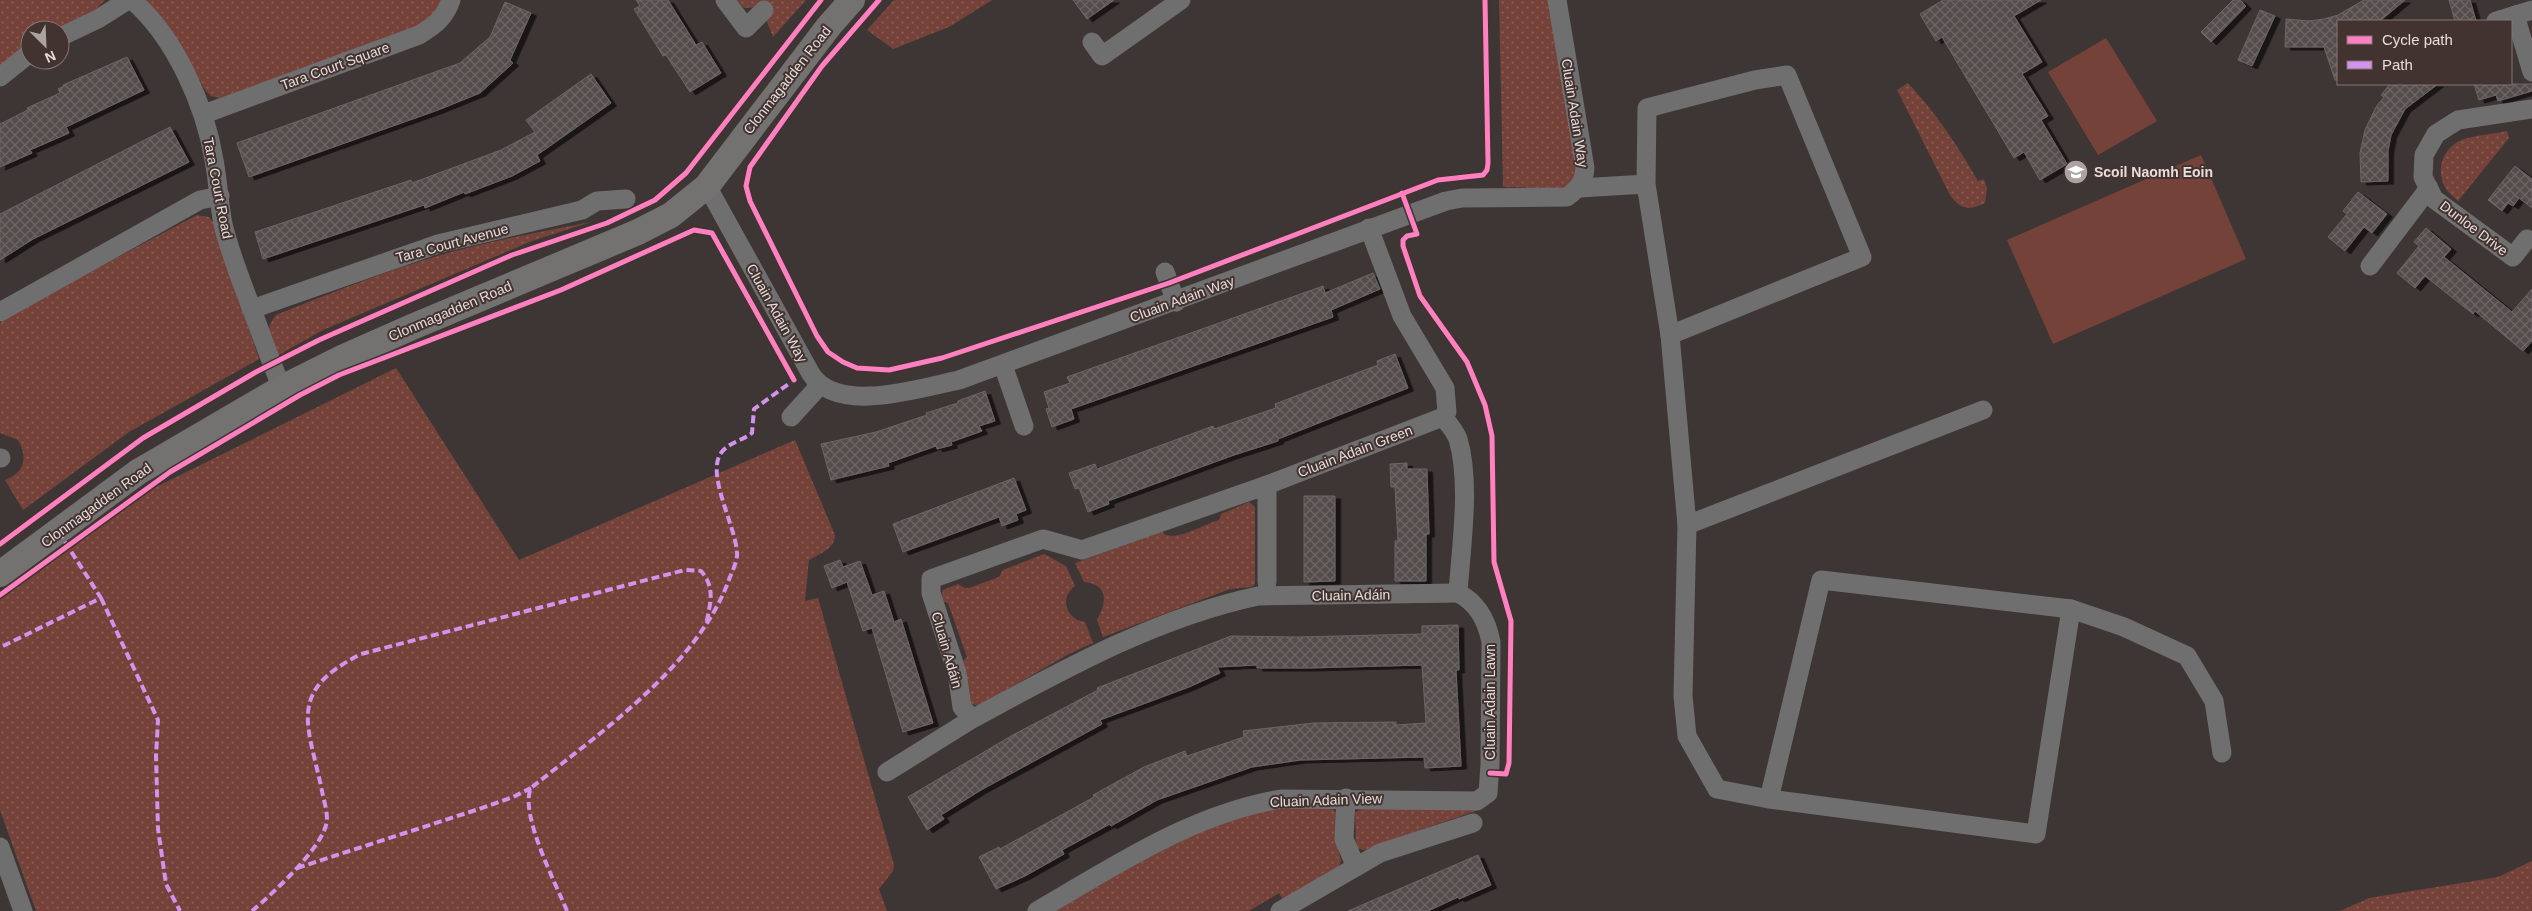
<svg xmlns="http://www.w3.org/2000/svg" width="2532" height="911" font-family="Helvetica,sans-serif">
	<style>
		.grass { fill: url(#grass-dots) }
		.pitch { fill: #75423a }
		.building { fill: url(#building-cross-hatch); stroke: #6c6564; filter: url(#shadow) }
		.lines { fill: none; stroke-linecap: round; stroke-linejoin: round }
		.street { stroke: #706f70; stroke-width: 19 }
		.secondary { stroke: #737271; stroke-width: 26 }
		.quiet { stroke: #d193ec; stroke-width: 4; stroke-dasharray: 8 4; stroke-linecap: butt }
		.cycleway-casing { stroke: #423330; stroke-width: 8 }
		.cycleway { stroke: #ff80c0; stroke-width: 5 }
		.labels { text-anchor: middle; stroke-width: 4; stroke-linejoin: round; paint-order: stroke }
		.street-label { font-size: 14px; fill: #e7dddb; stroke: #423330 }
		.poi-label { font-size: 14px; font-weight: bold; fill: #e7dddb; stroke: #423330; text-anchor: start }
	</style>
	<defs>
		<pattern id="grass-dots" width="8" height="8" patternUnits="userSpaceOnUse" patternTransform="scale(1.25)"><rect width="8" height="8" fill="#75423a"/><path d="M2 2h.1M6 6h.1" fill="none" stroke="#895d56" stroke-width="1.8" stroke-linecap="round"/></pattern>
		<pattern id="building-cross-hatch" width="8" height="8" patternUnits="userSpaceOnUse" patternTransform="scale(1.25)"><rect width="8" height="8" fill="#544d4c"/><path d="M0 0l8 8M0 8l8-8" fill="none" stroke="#6d6665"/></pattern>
		<filter id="shadow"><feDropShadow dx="5.5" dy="3" stdDeviation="0" flood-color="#0009"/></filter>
	</defs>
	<rect width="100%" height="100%" fill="#3e3634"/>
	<g class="grass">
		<path d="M0 0H105L93 12 54 30H30V42L0 66Z"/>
		<path d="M146 0H442L440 8 415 28 220 98 211 96 205 90 184 53Z"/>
		<path d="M737 0H806L773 37 761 7 744 8Z"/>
		<path d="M894 0H992L949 27 893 49 867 30Z"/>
		<path d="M1499 0H1551L1580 172 1567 189 1503 187Z"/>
		<path d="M1908 83C1936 113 1958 146 1978 181L1984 179 1987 188 1985 203C1970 211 1959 209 1950 195L1897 90Z"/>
		<path d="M2507 131 2509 138 2458 201C2454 197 2447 192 2445 187 2435 168 2444 146 2464 139 2478 135 2493 134 2507 131Z"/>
		<path d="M197 215 209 217 214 223 259 359 129 432 23 510 5 480C25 472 28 458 18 440L0 433V323L13 313Z"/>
		<path d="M591 222 532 241 323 330 277 356C270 338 263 331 276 315 339 290 404 263 471 247 510 237 551 230 591 222Z"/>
		<path d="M396 368 519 560 795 440 835 535C835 549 819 554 809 560L805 601 818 598 894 865 893 871 879 889 887 911H36L0 810V599L156 487Z"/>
		<path d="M1249 502 1255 507V584L1252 587 1230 589 1103 637 1097 620C1106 603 1110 585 1084 582L1075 563 1158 533 1162 532C1172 544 1205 524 1219 520L1221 514Z"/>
		<path d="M1044 554 1066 566 1075 586C1059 598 1066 619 1085 622L1093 643 1069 654 978 706 969 703 962 662 967 657 948 603 941 601 943 590 958 584 965 588H969L999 577 1003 570Z"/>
		<path d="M1331 807 1337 814 1335 835 1341 861 1339 867 1283 900 1279 893 1249 911H1054L1178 840 1212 827 1267 809Z"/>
		<path d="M1367 807H1475L1476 811 1376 845C1368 850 1364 852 1356 847L1355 812Z"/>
		<path d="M2532 861V911H2340L2369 898 2498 877Z"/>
	</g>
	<g class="pitch">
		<path d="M2106 38 2157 121 2098 155 2048 72Z"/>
		<path d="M2201 155 2246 259 2053 344 2007 240Z"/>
	</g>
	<g class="building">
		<path d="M636 0H668L696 45 702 42 721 73 690 92 666 55 663 56 634 9 640 6Z"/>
		<path d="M1073 0H1114L1087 19Z"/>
		<path d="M1943 0H2041L2014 16 2042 62 2022 74 2048 116 2041 120 2067 164 2040 180 2024 152 2014 158 1942 37 1936 41 1920 14Z"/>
		<path d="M2233 0H2240L2246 6 2211 42 2201 32Z"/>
		<path d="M2364 0H2405L2380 21H2338V80H2335L2324 47H2285L2286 19 2309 21 2324 19 2338 15Z"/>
		<path d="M2449 0H2470L2476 21H2455Z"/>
		<path d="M505 2 531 13 510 60 513 63 480 93 438 110 249 177 237 143 460 63 490 37Z"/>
		<path d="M2260 10 2275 16 2252 66 2238 60Z"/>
		<path d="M127 57 144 90 66 127 69 133 30 150 32 153 0 167V124L28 110 27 108 60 93 58 89 64 86 63 85Z"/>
		<path d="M591 74 611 103 537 155 540 161 512 176 465 194 464 192 425 208 424 205 263 259 255 232 411 180 412 183 501 150 535 132 526 120Z"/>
		<path d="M2390 84H2438L2405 109 2391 135 2388 151V181L2361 182 2360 153 2365 130 2376 107 2384 97 2381 95Z"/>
		<path d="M2474 84H2532V91L2498 101 2496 95 2479 100Z"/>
		<path d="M170 127 189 162 33 239 0 260V214Z"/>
		<path d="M2515 166 2532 179V208L2519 198 2513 206 2508 203 2502 211 2488 200Z"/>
		<path d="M2358 192 2387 214 2372 233 2364 227 2345 251 2328 237 2347 214 2343 211Z"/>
		<path d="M2426 228 2451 249 2444 257 2512 312 2532 289V341L2523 351 2475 311 2473 314 2425 276 2415 288 2397 273 2419 246 2414 242Z"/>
		<path d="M1373 273 1380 289 1331 310 1333 317 1071 409 1074 419 1052 427 1046 409 1049 408 1044 392 1070 383 1067 377 1323 286 1325 293Z"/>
		<path d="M1395 354 1408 388 1278 439V441L1234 455 1108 501 1109 504 1088 512 1079 488 1075 489 1069 473 1095 464 1097 469 1213 426 1214 429 1276 408 1275 404 1378 365 1377 361Z"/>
		<path d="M985 391 995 421 979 426 982 431 951 442 952 445 937 449 936 446 888 463 889 466 831 480 821 444 876 432 927 415 926 413 958 403V401Z"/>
		<path d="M1407 463V469H1427L1429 534H1426V581H1395V541H1398L1395 487H1391L1390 464Z"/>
		<path d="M1014 478 1026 510 1016 514 1018 520 1002 526 999 517 903 552 893 524Z"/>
		<path d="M1304 496H1335V581L1304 582Z"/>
		<path d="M840 560 843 567 860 561 872 595 884 591 894 622 901 619 933 723 903 732 872 628 863 631 847 582 832 588 824 566Z"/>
		<path d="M1458 625 1459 670H1456L1461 766 1425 768 1424 757 1301 760 1252 767 1157 800 1111 826 1110 824 1062 850 1064 854 1025 876 996 889 979 857 999 847 1000 849 1094 797 1093 795 1144 767 1185 751 1187 756 1244 737 1243 731 1314 723 1396 722V725L1426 723 1422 665 1308 668H1257V665L1217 667 1220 673 1189 687 1100 720 1102 724 981 790 941 815 944 819 927 830 908 797 1011 736 1098 690 1097 688 1231 636 1297 637 1422 634V626Z"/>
		<path d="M1478 855 1491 885 1459 899 1458 897 1428 911H1348Z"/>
	</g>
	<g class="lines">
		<g class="street">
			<path d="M132 0C175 37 205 105 214 160 218 181 219 203 223 224 230 254 242 282 252 310 262 336 271 363 282 388"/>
			<path d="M725 0 746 28 764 10"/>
			<path d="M2515 15 2532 72"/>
			<path d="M2496 21 2532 10"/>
			<path d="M60 37 98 19 128 0"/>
			<path d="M1092 42 1102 56 1181 0"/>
			<path d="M0 77 30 53"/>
			<path d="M204 114 419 35C434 26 445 18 451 0"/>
			<path d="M707 186 811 374C837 415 920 388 959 380L1446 201 1462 198 1567 197C1579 188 1584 182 1585 168L1557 0"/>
			<path d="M1579 188 1646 184 1647 108 1755 80 1787 75 1862 257 1670 335 1646 184"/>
			<path d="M2527 239 2513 257 2434 199 2423 177 2424 155 2436 134 2458 120 2532 109"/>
			<path d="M2370 266 2429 188"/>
			<path d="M1165 272 1176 302"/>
			<path d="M252 309 438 244 582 210 597 201 626 199"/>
			<path d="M0 312 200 200 220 196"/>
			<path d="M1670 335 1687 525 1983 410"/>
			<path d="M1003 365 1024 426"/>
			<path d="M791 417 820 385"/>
			<path d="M0 458H1"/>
			<path d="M1267 485 1443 417"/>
			<path d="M1687 525 1683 696 1687 736 1717 789 1769 799 2036 834 2071 609 1821 580 1769 799"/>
			<path d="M1267 582V485L1082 550 1043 539 931 579V593L957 673 962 707 972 719C1063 670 1155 618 1258 596L1458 593"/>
			<path d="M2071 609 2124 627 2187 656 2214 701 2222 753"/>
			<path d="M887 772 972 719"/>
			<path d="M1346 798 1344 839 1356 867"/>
			<path d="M0 847 23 911"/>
			<path d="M1037 911C1115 866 1191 814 1281 799L1477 801 1488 793 1490 765 1491 642C1487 621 1478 603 1458 593 1461 547 1471 483 1458 439 1455 431 1448 423 1443 417L1447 412 1445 388 1402 316 1369 228"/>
			<path d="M1280 911 1380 853 1473 823"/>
		</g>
		<path class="secondary" d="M0 574 138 472 282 388 342 358 412 327 638 232 671 215 707 186 829 26 852 0"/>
		<g class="quiet">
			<path d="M101 598 158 720 156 756 158 829 166 884 180 911"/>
			<path d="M3 646 101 598 58 531"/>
			<path d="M297 868 479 809 513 797 531 788"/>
			<path d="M252 911C272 894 320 850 326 825 329 815 324 802 322 791 308 723 286 692 361 654L685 570 701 571C716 588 710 604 706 625"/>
			<path d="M567 911C556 884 519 813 531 788 602 731 699 665 730 577 733 570 738 559 737 552 735 525 706 474 721 453 729 442 742 441 752 433L754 409 794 380"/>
		</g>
		<g class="cycleway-casing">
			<g id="cycleway">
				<path d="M879 0 822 66 750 167 746 186 750 201 817 336 828 352 843 362 857 368 889 370 942 358 1169 283 1438 180 1483 175 1487 170 1488 163 1485 0"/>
				<path d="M1402 193 1417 234 1407 236 1403 240V246L1420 296 1467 362 1485 405 1492 436 1494 562 1511 621 1509 763 1506 774 1490 773"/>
				<path d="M0 544 143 438 256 372 319 340 512 255 607 223 655 200 686 173 821 0"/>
				<path d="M0 595 170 472 300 395 339 375 561 290 694 230 712 233 794 380"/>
			</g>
		</g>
		<use href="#cycleway" class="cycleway"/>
	</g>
	<defs>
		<g id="school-disc" transform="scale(1.25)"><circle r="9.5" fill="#aca3a1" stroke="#423330"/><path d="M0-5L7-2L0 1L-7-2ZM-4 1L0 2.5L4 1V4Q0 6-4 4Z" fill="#fff"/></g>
	</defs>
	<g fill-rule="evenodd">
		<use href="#school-disc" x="2076" y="172"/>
	</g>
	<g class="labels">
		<g class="street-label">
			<text transform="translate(335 66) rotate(-20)" y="5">Tara Court Square</text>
			<text transform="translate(787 80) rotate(-52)" y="5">Clonmagadden Road</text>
			<text transform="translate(1575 113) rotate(81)" y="5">Cluain Adain Way</text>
			<text transform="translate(218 188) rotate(79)" y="5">Tara Court Road</text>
			<text transform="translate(2474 228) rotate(37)" y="5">Dunloe Drive</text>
			<text transform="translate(452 243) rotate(-15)" y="5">Tara Court Avenue</text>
			<text transform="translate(1182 299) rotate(-20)" y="5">Cluain Adain Way</text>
			<text transform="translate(450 311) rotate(-23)" y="5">Clonmagadden Road</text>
			<text transform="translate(777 313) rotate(61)" y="5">Cluain Adain Way</text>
			<text transform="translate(1355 451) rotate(-21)" y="5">Cluain Adain Green</text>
			<text transform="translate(96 505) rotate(-36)" y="5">Clonmagadden Road</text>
			<text transform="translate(1351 595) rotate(-1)" y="5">Cluain Adáin</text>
			<text transform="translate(947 650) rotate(74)" y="5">Cluain Adáin</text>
			<text transform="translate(1490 702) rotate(-90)" y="5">Cluain Adain Lawn</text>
			<text transform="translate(1326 800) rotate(-2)" y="5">Cluain Adain View</text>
		</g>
		<g class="poi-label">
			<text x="2094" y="177">Scoil Naomh Eoin</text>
		</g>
	</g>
	<rect x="2337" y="20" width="175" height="65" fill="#423330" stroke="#847774"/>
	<rect x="2347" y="36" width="25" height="8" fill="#ff80c0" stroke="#847774"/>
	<text x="2382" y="45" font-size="15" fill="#e7dddb">Cycle path</text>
	<rect x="2347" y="61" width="25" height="8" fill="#d193ec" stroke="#847774"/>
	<text x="2382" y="70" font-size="15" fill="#e7dddb">Path</text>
	<g transform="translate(45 45) rotate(156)"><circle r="24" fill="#423330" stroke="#847774"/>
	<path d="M0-4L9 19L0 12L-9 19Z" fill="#aca3a1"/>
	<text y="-8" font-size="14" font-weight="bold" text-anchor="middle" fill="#e7dddb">N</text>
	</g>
</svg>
